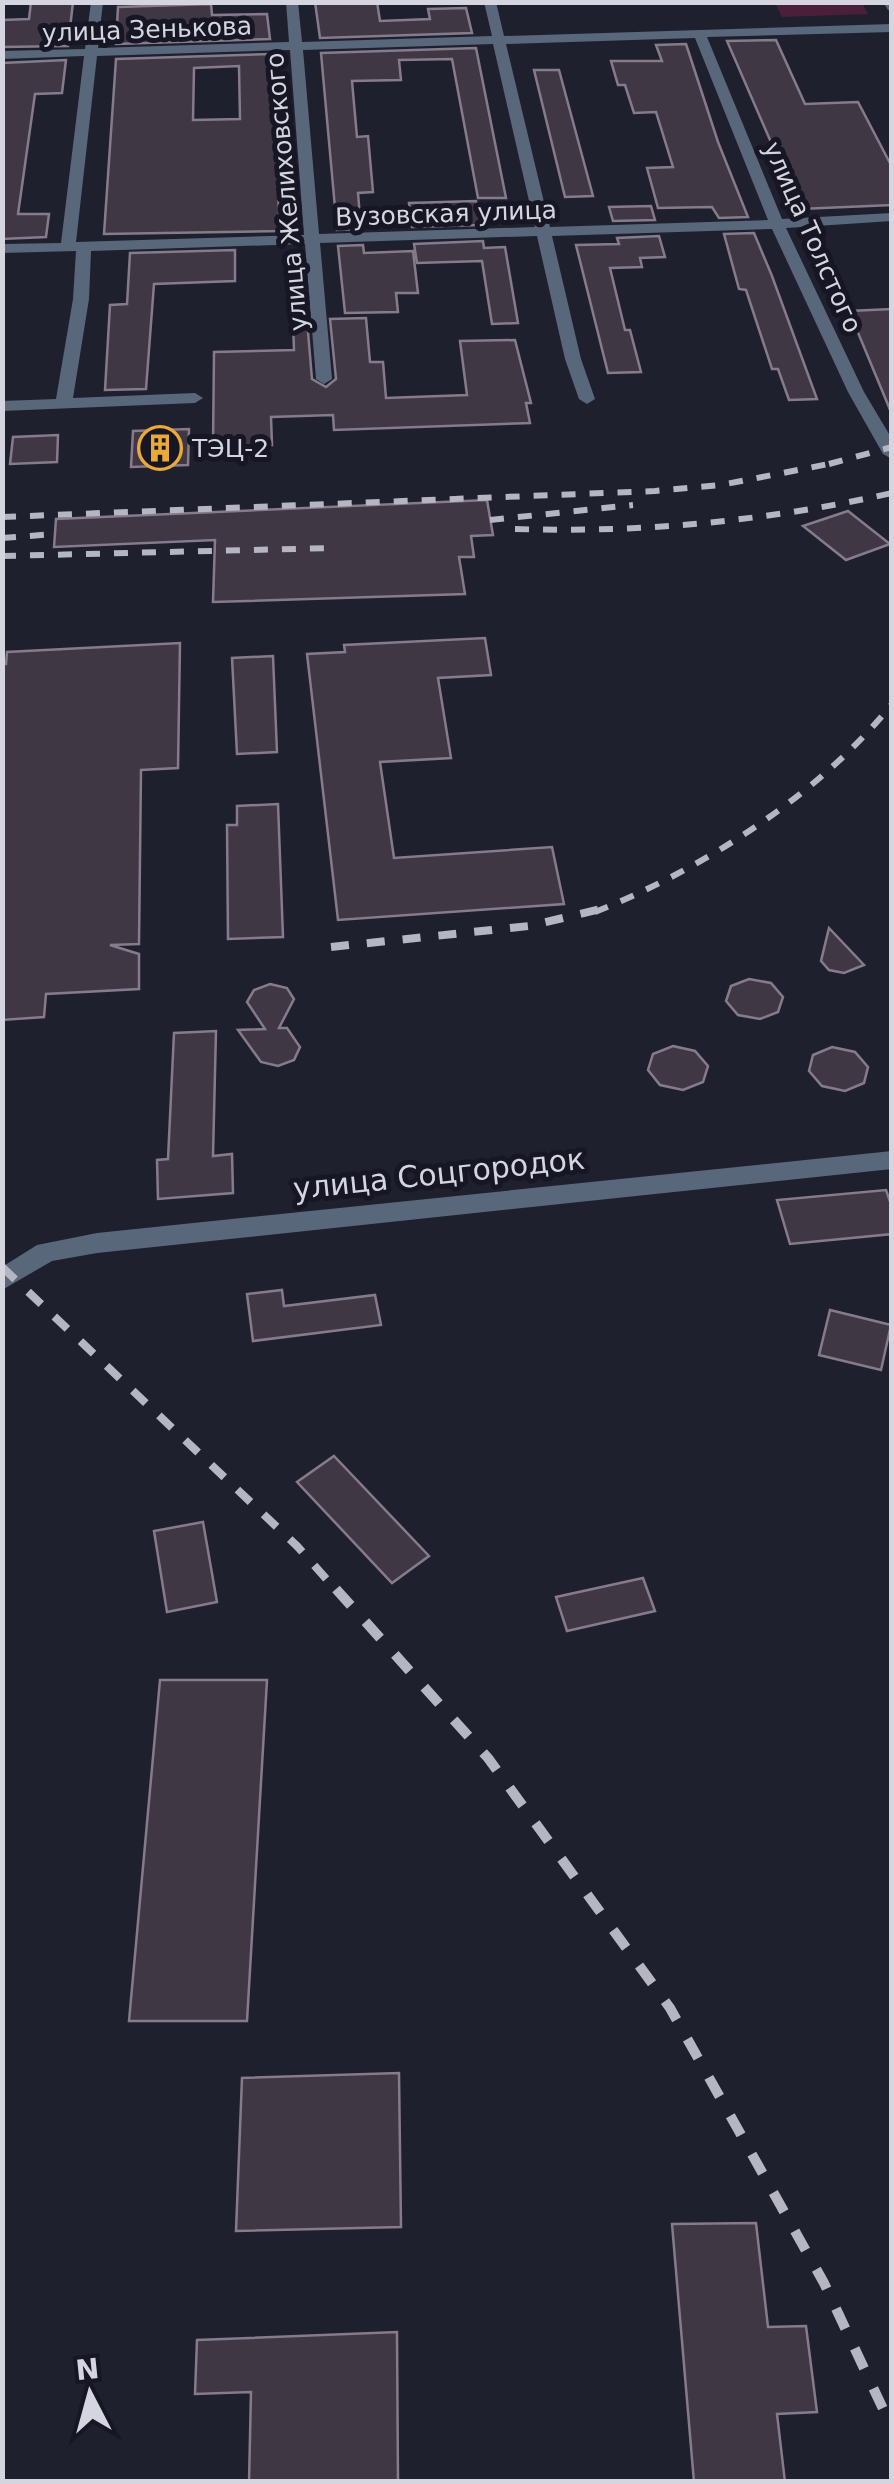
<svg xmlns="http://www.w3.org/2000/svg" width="894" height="2484" font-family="'DejaVu Sans',sans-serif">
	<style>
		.green { fill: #491f3a }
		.building { fill: #403745; stroke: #857b8b; stroke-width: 2.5; fill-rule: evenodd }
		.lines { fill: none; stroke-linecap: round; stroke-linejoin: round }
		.minor { fill: #58687a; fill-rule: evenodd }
		.rail-far2 { stroke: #b5b6c1; stroke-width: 6; stroke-dasharray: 14 14; stroke-linecap: butt }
		.rail-far1 { stroke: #b5b6c1; stroke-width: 8; stroke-dasharray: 18 18; stroke-linecap: butt }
		.rail { stroke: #b5b6c1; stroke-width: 10; stroke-dasharray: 22 22; stroke-linecap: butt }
		.labels { text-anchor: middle; stroke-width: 10; stroke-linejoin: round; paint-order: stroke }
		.far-street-label { font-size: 25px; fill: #d4d5df; stroke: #161624 }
		.far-poi-label { font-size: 25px; fill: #d4d5df; stroke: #161624; text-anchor: start }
		.street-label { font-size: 30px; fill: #d4d5df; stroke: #161624 }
	</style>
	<rect width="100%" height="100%" fill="#1f202e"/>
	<path class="green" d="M775 3H862L868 14 782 17Z"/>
	<g class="building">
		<path d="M31 2H73L68 46 2 47V20L29 19Z"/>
		<path d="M315 2H377L380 21 430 19 428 9 466 8 472 33 320 38Z"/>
		<path d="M211 4 212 15 267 14 270 39 116 44 118 7Z"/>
		<path d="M776 40 805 104 858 102 892 167V205L800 209 727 41Z"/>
		<path d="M686 44 718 142 748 217 719 218 712 207 658 208 647 168 673 167 656 112 634 113 625 85H618L611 61H662L656 45Z"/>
		<path d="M476 48 506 198H478L452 59 399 60 401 80 352 81 357 137 368 136 373 192 358 193 361 229 337 230 321 53Z"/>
		<path d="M271 54 280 231 104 234 116 59ZM239 66 240 119 193 120 194 68Z"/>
		<path d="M66 60 62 93 35 94 18 214H49L46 237 2 239V63Z"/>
		<path d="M534 70H559L593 196 565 197Z"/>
		<path d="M476 201 480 225 412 227 409 203Z"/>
		<path d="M651 206 655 220 613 221 609 207Z"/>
		<path d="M754 233 772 276 817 399 789 400 778 369H772L746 290 739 289 724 234Z"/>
		<path d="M659 236 665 257 640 258 642 267 610 268 625 330H630L641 372 608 373 576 245 619 244 617 238Z"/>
		<path d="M483 241 484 248 505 247 518 323 492 324 482 261 417 263 414 244Z"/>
		<path d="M363 245 364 253 413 251 418 293H396L398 312 345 313 338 246Z"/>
		<path d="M235 250V281L154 284 146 389 105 390 110 305 127 304 130 253Z"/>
		<path d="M892 309V411L891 412 849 311Z"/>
		<path d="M366 318 370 362H383L386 398 467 395 460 341 515 340 531 403H526L530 423 334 430 333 415 271 417 272 445 213 447 214 352 294 350 293 321 307 320 312 379 326 387 336 379 330 319Z"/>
		<path d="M189 429 188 465 131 467 133 431Z"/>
		<path d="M58 435 57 462 10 464 13 437Z"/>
		<path d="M487 500 493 535 471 536 474 557H459L465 594 213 602 215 540 54 547 56 519Z"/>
		<path d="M848 511 890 544 846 560 803 526Z"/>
		<path d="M485 638 491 675 438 678 451 758 380 762 394 858 552 847 564 904 338 920 307 654 345 652 344 645Z"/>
		<path d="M180 643 178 768 141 770 139 944 110 945 139 954V989L46 994 44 1017 2 1020V664H6L7 652Z"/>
		<path d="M273 656 277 752 237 754 232 658Z"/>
		<path d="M278 804 283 937 228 939 227 825H237V806Z"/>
		<path d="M829 928 864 965 844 973 829 970 821 961Z"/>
		<path d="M749 979 771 983 783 997 778 1012 760 1019 738 1015 726 1001 731 986Z"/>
		<path d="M270 984 287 988 294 999 279 1028H287L300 1047 294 1060 278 1066 261 1062 238 1030 265 1029 247 1002 254 990Z"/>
		<path d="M216 1031 213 1156 232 1154 233 1193 158 1199 157 1160 168 1159 174 1033Z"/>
		<path d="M673 1046 695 1051 708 1066 703 1082 683 1090 660 1085 648 1070 653 1054Z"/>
		<path d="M832 1047 855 1052 868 1067 864 1083 845 1091 822 1086 809 1071 813 1055Z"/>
		<path d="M886 1190 892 1207V1234L790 1244 777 1200Z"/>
		<path d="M282 1290 284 1306 375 1295 381 1325 253 1341 247 1294Z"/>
		<path d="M830 1310 891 1325 881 1370 819 1355Z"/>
		<path d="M334 1456 429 1556 392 1583 297 1482Z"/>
		<path d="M203 1522 217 1602 167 1612 154 1531Z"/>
		<path d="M643 1578 655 1611 567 1631 556 1597Z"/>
		<path d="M160 1680H267L247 2021H129Z"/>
		<path d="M399 2073 401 2227 236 2231 242 2078Z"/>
		<path d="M756 2223 768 2327 806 2326 817 2412 777 2414 785 2482H694L672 2224Z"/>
		<path d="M397 2332 398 2482H249L251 2392 195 2394 197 2340Z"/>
	</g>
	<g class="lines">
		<g class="minor">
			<path d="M91 2H103L98 48 289 42 286 2H298L302 42 492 36 484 2H496L504 36 892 24V32L707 37 782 219 892 213V221L786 228 864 392 892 439V459L883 454 848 392 772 229 552 236 581 359 595 399 587 404 579 399 565 359 537 236 320 243 332 379 324 384 316 379 305 244 91 251 89 299 73 398 195 393 203 398 195 403 2 411V401L56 399 73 299 76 251 2 253V244L61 243 84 56 2 59V51L85 49ZM695 38 768 220 550 227 506 44ZM493 44 535 227 319 234 303 50ZM290 50 304 235 76 242 97 56Z"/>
			<path d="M883 2H892V11L888 10Z"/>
			<path d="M892 1151V1169L97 1253 52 1261 2 1290V1267L37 1245 97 1233Z"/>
		</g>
		<g class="rail-far2">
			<path d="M829 464 892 447"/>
			<path d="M2 517 655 491 721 485 839 462"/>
			<path d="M490 520 633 505"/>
			<path d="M515 529C643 533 767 521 892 493"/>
			<path d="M2 538 55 534"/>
			<path d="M2 556 333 548"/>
			<path d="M595 912C703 869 819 795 892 704"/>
		</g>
		<g class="rail-far1">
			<path d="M331 947 529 926 601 909"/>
			<path d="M2 1267 297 1546 338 1592"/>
		</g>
		<path class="rail" d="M336 1589 488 1758 670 2008 824 2283 892 2428"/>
	</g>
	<defs>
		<g id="building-ring" transform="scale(2.25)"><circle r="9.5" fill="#161624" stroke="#eaaa39" stroke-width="1.5"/><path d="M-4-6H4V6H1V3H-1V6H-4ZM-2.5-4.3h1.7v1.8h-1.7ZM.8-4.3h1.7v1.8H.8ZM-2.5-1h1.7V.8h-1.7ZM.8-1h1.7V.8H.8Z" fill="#eaaa39"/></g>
	</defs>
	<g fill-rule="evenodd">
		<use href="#building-ring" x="160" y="448"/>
	</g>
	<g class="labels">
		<g class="far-street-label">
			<text transform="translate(147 29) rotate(-2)" y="9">улица Зенькова</text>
			<text transform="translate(286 192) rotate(-95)" y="9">улица Желиховского</text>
			<text transform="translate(446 213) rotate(-2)" y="9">Вузовская улица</text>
			<text transform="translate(813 237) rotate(66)" y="9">улица Толстого</text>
		</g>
		<g class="far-poi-label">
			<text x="192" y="457">ТЭЦ-2</text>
		</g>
		<g class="street-label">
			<text transform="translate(439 1174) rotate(-6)" y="10">улица Соцгородок</text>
		</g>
	</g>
	<rect width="894" height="2484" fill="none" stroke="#d4d5df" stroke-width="10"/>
	<g transform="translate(90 2394) rotate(354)" stroke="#161624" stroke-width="8" paint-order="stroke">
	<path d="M0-8L18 38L0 25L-18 38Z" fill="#d4d5df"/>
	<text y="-15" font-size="28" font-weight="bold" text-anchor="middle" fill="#d4d5df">N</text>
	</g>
</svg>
